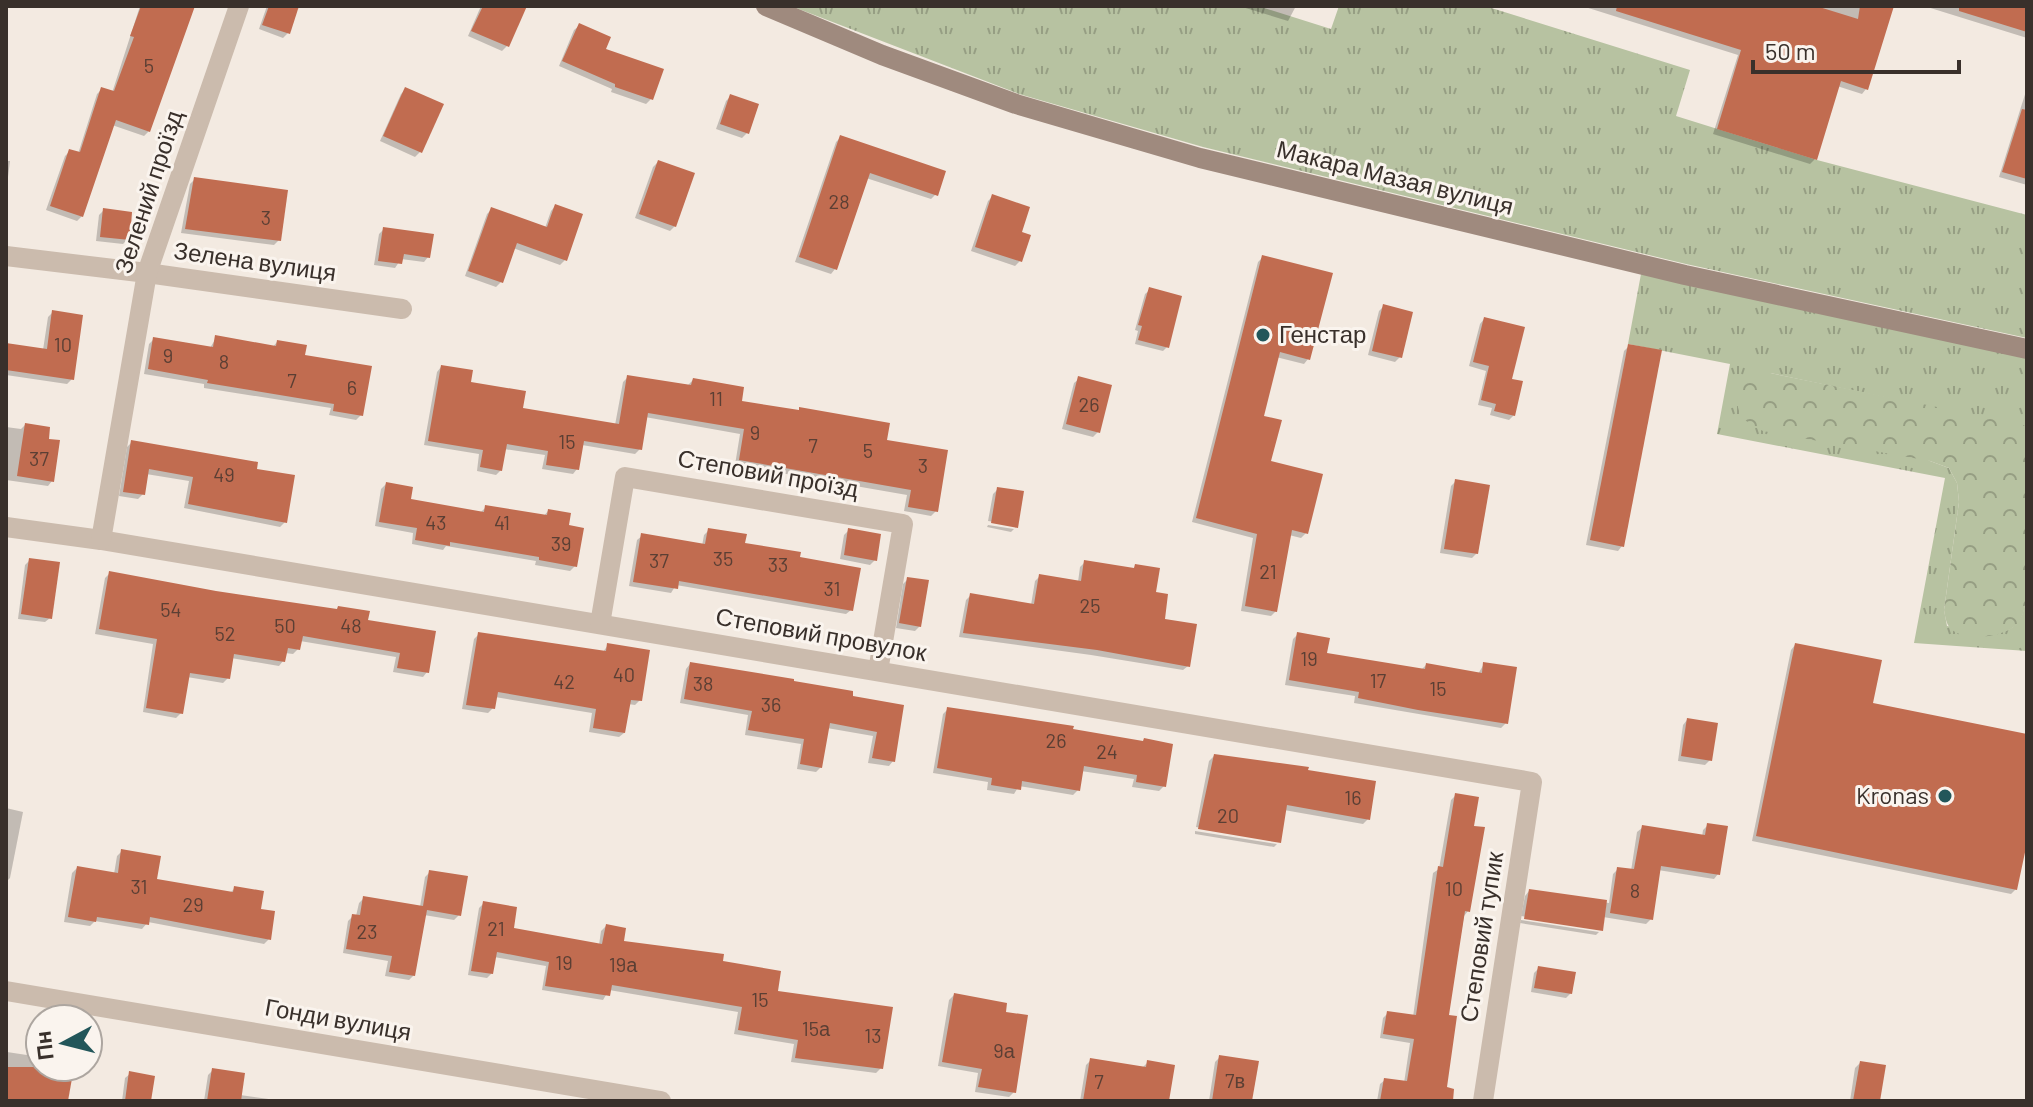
<svg xmlns="http://www.w3.org/2000/svg" width="2033" height="1107" font-family="Barlow,sans-serif">
	<style>
		.grass { fill: url(#grass-tufts) }
		.forest { fill: url(#forest-crowns) }
		.shadow { fill: #0003 }
		.building { fill: #c16c50 }
		.lines { fill: none; stroke-linecap: round; stroke-linejoin: round }
		.street { stroke: #cbbbad; stroke-width: 20 }
		.secondary { stroke: #9f8a7e; stroke-width: 20 }
		.poi-dot { fill: #22565a; stroke: #faf4ee; stroke-width: 3 }
		.labels { text-anchor: middle; stroke-width: 6; stroke-linejoin: round; paint-order: stroke }
		.number-label { font-size: 20px; fill: #5b3f34 }
		.street-label { font-size: 24px; fill: #39302b; stroke: #faf4ee }
		.poi-label { font-size: 24px; fill: #39302b; stroke: #faf4ee; text-anchor: start }
	</style>
	<defs>
		<pattern id="grass-tufts" width="24" height="20" patternUnits="userSpaceOnUse" patternTransform="scale(2)"><rect width="24" height="20" fill="#b7c2a1"/><path d="M3 7l-1-3M5 7V3M7 7l1-3M15 17l-1-3M17 17v-4M19 17l1-3" fill="none" stroke="#969e83"/></pattern>
		<pattern id="forest-crowns" width="20" height="18" patternUnits="userSpaceOnUse" patternTransform="scale(2)"><rect width="20" height="18" fill="#b7c2a1"/><path d="M2 6a3 3 0 1 1 6 0M12 15a3 3 0 1 1 6 0" fill="none" stroke="#969e83"/></pattern>
	</defs>
	<rect width="100%" height="100%" fill="#f3eae1"/>
	<g class="grass">
		<path d="M791 6H1258L1331 29 1339 6H1485L1690 70 1676 116 1817 160 2027 215V338L1686 264 1203 147 1019 94Z"/>
		<path d="M1641 274 2027 357V427L1770 373 1930 461 1949 468 1957 483 1959 502 1944 610 1947 626C1970 629 2008 644 2021 617 2025 610 2025 599 2027 591V651L1914 643 1945 478 1717 434 1730 364 1628 344Z"/>
	</g>
	<path class="forest" d="M1770 373 2021 424 2027 427V591C2025 603 2025 618 2015 626 2000 638 1963 642 1950 628 1946 623 1945 616 1944 610L1959 502 1957 483 1949 468 1930 461 1763 431C1736 419 1731 405 1746 379Z"/>
	<g class="shadow">
		<path d="M140 6H193L149 131 144 136 112 125 82 216 77 221 46 210 65 156 70 151 78 154 97 94 102 89 112 93Z"/>
		<path d="M267 6H297L288 33 283 38 259 29Z"/>
		<path d="M481 6H525L507 46 502 51 468 36Z"/>
		<path d="M1239 6H1296L1288 21Z"/>
		<path d="M1582 6H1892L1866 89 1862 94 1837 86 1815 159 1810 164 1713 134 1738 55Z"/>
		<path d="M1924 6H2027V38Z"/>
		<path d="M579 26 651 99 646 104 611 92 612 89 559 66 574 30Z"/>
		<path d="M2027 88V185L1999 177Z"/>
		<path d="M406 89 420 152 415 157 380 141 401 94Z"/>
		<path d="M731 96 747 133 742 138 716 129 726 101Z"/>
		<path d="M841 137 936 194 931 199 866 178 835 269 831 274 795 262 836 142Z"/>
		<path d="M6 161H10L6 193Z"/>
		<path d="M658 162 675 226 670 231 635 218 653 167Z"/>
		<path d="M195 179 279 240 274 245 181 233 190 184Z"/>
		<path d="M993 196 1019 233 1028 236 1020 261 1015 266 971 251 988 201Z"/>
		<path d="M555 206 565 260 560 265 513 248 501 282 496 287 465 276 487 214 491 210 545 228 551 211Z"/>
		<path d="M104 210 128 239 123 244 96 241 99 215Z"/>
		<path d="M384 229 428 257 424 262 401 259 395 268 374 265 379 234Z"/>
		<path d="M1263 257 1308 359 1304 364 1276 357 1261 417 1269 462 1306 533 1301 538 1289 535 1276 611 1271 616 1241 611 1253 538 1192 522 1258 262Z"/>
		<path d="M1150 290 1167 347 1163 351 1135 344 1138 331 1135 330 1145 294Z"/>
		<path d="M1384 306 1400 357 1395 362 1368 355 1379 311Z"/>
		<path d="M53 312 72 379 67 384 6 375V345L43 350 48 317Z"/>
		<path d="M1484 319 1510 380 1514 415 1509 420 1490 415 1492 408 1478 405 1486 371 1469 366 1480 324Z"/>
		<path d="M216 338 272 348 277 342 361 415 356 420 329 415 331 408 204 388V384L144 374 149 344 154 339 210 348Z"/>
		<path d="M1629 346 1622 546 1618 551 1586 545 1624 351Z"/>
		<path d="M441 367 521 409 615 425 623 382 628 377 688 385 693 380 740 403 884 442 936 511 931 516 904 511 907 495 735 465 740 434 645 417 640 449 635 454 582 445 577 469 573 474 542 469 545 455 504 449 501 470 496 475 477 471 479 454 424 445 437 372Z"/>
		<path d="M1079 379 1098 432 1093 437 1062 429 1074 383Z"/>
		<path d="M25 425 52 481 48 486 6 480V427L21 429Z"/>
		<path d="M132 442 255 470 285 522 280 527 184 508 189 481 146 474 143 494 138 499 119 496 127 447Z"/>
		<path d="M1456 481 1477 553 1472 558 1440 553 1451 486Z"/>
		<path d="M386 484 408 501 481 512 486 507 543 517 548 511 567 527 575 566 570 571 535 565 536 561 446 546 443 550 412 544 413 533 375 526 381 489Z"/>
		<path d="M998 489 1016 527 1015 528V525L988 521 993 494Z"/>
		<path d="M988 525 1014 529 1011 532 987 527Z"/>
		<path d="M709 530 743 545 851 610 846 614 676 585 671 593 629 586 637 540 642 536 702 546 704 535Z"/>
		<path d="M849 530 875 560 870 565 840 559 844 535Z"/>
		<path d="M30 560 50 618 45 622 18 619 25 565Z"/>
		<path d="M1085 562 1132 570 1136 566 1154 594 1162 620 1188 666 1183 670 1091 655 959 637 966 600 971 595 1031 605 1035 581 1040 576 1078 582 1080 567Z"/>
		<path d="M110 573 366 622 427 672 423 677 393 672 396 657 300 641 298 649 293 654 285 653 283 661 279 666 231 658 228 678 223 683 187 677 181 713 176 718 143 712 153 644 95 634 105 578Z"/>
		<path d="M908 579 920 626 915 631 896 628 903 584Z"/>
		<path d="M479 634 603 652 608 645 640 700 635 705 628 704 624 733 619 737 589 732 592 713 495 697 493 708 488 713 462 709 474 639Z"/>
		<path d="M1298 634 1325 655 1421 670 1426 665 1478 674 1484 664 1506 723 1501 728 1354 703 1355 696 1285 685 1293 639Z"/>
		<path d="M1795 645 1871 705 2027 736V833L2016 889 2011 894 1752 841 1791 650Z"/>
		<path d="M690 664 902 707 893 761 889 766 868 763 873 736 827 728 821 767 816 772 797 769 801 744 745 735 748 715 680 703 686 669Z"/>
		<path d="M948 709 1071 730 1164 786 1159 791 1132 787 1134 779 1081 771 1078 790 1073 795 1019 786 1014 794 987 790 988 782 933 773 943 714Z"/>
		<path d="M1687 720 1710 760 1705 765 1678 761 1683 725Z"/>
		<path d="M1214 756 1306 772 1368 819 1363 824 1284 810 1278 843V841L1196 827 1209 761Z"/>
		<path d="M1456 795 1472 827 1468 911 1464 916 1447 1016 1441 1101H1377L1380 1084 1385 1080 1404 1083 1410 1043 1380 1038 1383 1018 1388 1013 1413 1017 1433 873 1439 869 1451 800Z"/>
		<path d="M6 808 23 812 10 878 6 882Z"/>
		<path d="M1708 825 1718 874 1714 879 1658 870 1651 919 1646 924 1603 917 1600 931V928L1521 916 1525 896 1529 891 1609 903 1613 874 1618 869 1631 871 1637 832 1642 828 1702 837 1703 830Z"/>
		<path d="M1195 831 1277 844 1274 847 1195 834Z"/>
		<path d="M122 851 154 880 230 893 235 888 259 910 269 939 264 944 148 922 142 929 95 921 90 926 64 922 72 873 77 868 114 874 117 856Z"/>
		<path d="M430 872 459 915 454 920 424 915 414 975 409 980 385 976 388 961 343 953 348 921 353 916H356L359 903 364 898 420 907 425 877Z"/>
		<path d="M484 903 511 930 599 945 601 931 606 926 622 943 721 963 881 1068 876 1073 791 1062 794 1044 734 1034 738 1012 609 990 603 1000 542 990 546 966 494 957 492 973 487 978 468 975 479 908Z"/>
		<path d="M1521 920 1599 932 1596 935 1520 923Z"/>
		<path d="M1539 968 1571 993 1566 998 1531 992 1534 973Z"/>
		<path d="M954 995 1014 1092 1009 1097 975 1092 978 1073 938 1066 949 1000Z"/>
		<path d="M6 1046 7 1052 40 1057V1067H72L66 1101H40L6 1078Z"/>
		<path d="M1220 1057 1250 1101H1209L1215 1062Z"/>
		<path d="M1091 1060 1143 1067 1148 1062 1167 1101H1080L1086 1065Z"/>
		<path d="M1860 1063 1878 1101H1850L1855 1068Z"/>
		<path d="M213 1070 240 1095 283 1101H204L208 1075Z"/>
		<path d="M130 1074 149 1101H122L125 1078Z"/>
	</g>
	<g class="building">
		<path d="M141 6H195L150 132 116 120 83 217 50 206 69 149 80 152 101 87 114 91 134 37 130 36Z"/>
		<path d="M269 6H299L290 34 262 25Z"/>
		<path d="M483 6H527L509 47 471 31Z"/>
		<path d="M1617 6H1816L1858 19 1860 6H1894L1868 90 1841 81 1817 160 1717 129 1741 50 1616 11Z"/>
		<path d="M1959 6H2027V32L1959 11Z"/>
		<path d="M579 23 611 37 606 49 664 69 653 100 615 87V84L562 61Z"/>
		<path d="M405 87 444 104 422 153 383 136Z"/>
		<path d="M730 94 759 104 749 134 720 124Z"/>
		<path d="M2022 109 2027 110V179L2002 172Z"/>
		<path d="M840 135 946 171 938 196 870 173 837 270 799 257Z"/>
		<path d="M658 160 695 173 676 227 639 214Z"/>
		<path d="M194 177 288 190 281 241 185 229Z"/>
		<path d="M992 194 1030 207 1022 232 1031 235 1022 262 975 247Z"/>
		<path d="M555 204 583 214 567 261 517 243 503 283 468 271 491 207 547 227Z"/>
		<path d="M103 208 132 212 130 240 100 237Z"/>
		<path d="M383 227 434 234 430 258 404 254 402 264 378 261Z"/>
		<path d="M1262 255 1333 273 1310 360 1280 352 1264 416 1282 420 1271 461 1323 474 1308 534 1292 530 1277 612 1245 606 1257 534 1196 518Z"/>
		<path d="M1149 287 1182 296 1169 348 1138 340 1142 326 1138 325Z"/>
		<path d="M1383 304 1413 312 1402 358 1372 351Z"/>
		<path d="M52 310 83 315 74 380 6 370V343L47 349Z"/>
		<path d="M1484 317 1525 327 1512 379 1523 381 1515 416 1494 411 1496 404 1481 400 1489 366 1473 362Z"/>
		<path d="M215 335 276 346 277 340 307 345 305 355 372 366 363 416 333 411 334 404 207 383 208 380 148 369 153 337 213 347Z"/>
		<path d="M1628 344 1662 350 1624 547 1590 540Z"/>
		<path d="M441 365 473 370 471 382 526 391 523 408 619 424 627 375 691 385 693 378 744 387 742 401 799 410V407L890 423 887 440 948 450 938 512 908 507 911 490 739 460 744 429 648 413 642 450 584 441 579 470 546 465 548 451 507 444 502 471 480 467 483 450 428 441Z"/>
		<path d="M1078 376 1112 385 1100 433 1066 424Z"/>
		<path d="M25 423 50 427 49 439 60 440 54 482 17 476Z"/>
		<path d="M131 440 258 462 257 469 295 475 287 523 188 504 193 477 149 469 145 495 123 492Z"/>
		<path d="M1455 479 1490 485 1478 554 1444 549Z"/>
		<path d="M386 482 413 487 411 499 484 512 485 505 547 515 548 509 571 513 569 525 584 528 577 567 539 560V557L450 542V546L415 540 417 528 379 522Z"/>
		<path d="M997 487 1024 491 1018 528 991 523Z"/>
		<path d="M708 528 747 534 745 543 801 552 800 557 861 568 853 611 679 581 678 589 633 582 641 533 705 544Z"/>
		<path d="M848 528 881 534 877 561 844 555Z"/>
		<path d="M29 558 60 562 52 619 21 614Z"/>
		<path d="M1084 560 1134 568 1135 564 1160 568 1156 592 1168 594 1165 619 1197 624 1190 667 1097 650 963 633 970 593 1034 604 1039 574 1081 581Z"/>
		<path d="M109 571 216 591 337 609 338 606 370 611 368 620 436 631 429 673 397 668 400 653 303 636 300 650 288 648 285 662 234 654 230 679 190 673 183 714 146 708 157 639 99 629Z"/>
		<path d="M907 577 929 580 921 627 899 623Z"/>
		<path d="M478 632 606 651 607 643 650 650 642 701 631 700 625 733 593 728 596 709 498 692 495 709 466 705Z"/>
		<path d="M1297 632 1330 638 1327 653 1425 669 1426 663 1482 673 1483 662 1517 667 1508 724 1418 710 1358 698 1359 692 1289 680Z"/>
		<path d="M1795 643 1882 660 1873 703 2027 734V843L2017 890 1756 836Z"/>
		<path d="M690 662 794 679V681L853 691V696L904 705 895 762 872 758 877 732 830 723 822 768 800 764 804 739 748 730 752 711 684 699Z"/>
		<path d="M947 707 1074 726 1073 729 1143 741 1144 738 1173 744 1166 787 1136 782 1137 775 1084 766 1080 791 1022 781 1021 790 991 785 992 778 937 768Z"/>
		<path d="M1687 718 1718 723 1712 761 1681 756Z"/>
		<path d="M1214 754 1309 767 1308 770 1376 781 1370 820 1287 805 1281 843 1198 829Z"/>
		<path d="M1455 793 1479 797 1474 826 1485 827 1470 912 1465 911 1449 1015 1457 1016 1447 1087 1454 1089 1453 1101H1380L1384 1078 1407 1081 1414 1039 1383 1034 1387 1011 1416 1015 1438 866 1443 867Z"/>
		<path d="M1707 823 1728 826 1720 875 1661 866 1653 920 1610 913 1617 867 1634 869 1642 825 1705 835Z"/>
		<path d="M121 849 161 856 157 879 233 892 234 886 264 891 261 909 275 911 271 940 150 917 149 925 97 917 96 922 68 917 77 866 118 873Z"/>
		<path d="M429 870 468 876 461 916 427 910 415 976 389 972 392 956 346 949 352 914 360 915 363 896 423 906Z"/>
		<path d="M1529 889 1607 900 1603 931 1524 919Z"/>
		<path d="M483 901 517 907 514 928 602 944 606 924 626 928 624 941 724 954 723 961 781 971 778 991 893 1007 883 1069 795 1058 798 1040 738 1030 742 1007 612 985 610 996 545 986 549 962 497 952 493 974 471 971Z"/>
		<path d="M1538 966 1576 972 1572 994 1534 988Z"/>
		<path d="M954 993 1007 1003 1006 1012 1028 1015 1016 1093 978 1087 982 1069 942 1062Z"/>
		<path d="M1219 1055 1259 1061 1252 1101H1212Z"/>
		<path d="M1090 1058 1146 1067 1147 1060 1175 1065 1169 1101H1083Z"/>
		<path d="M1860 1061 1886 1065 1880 1101H1853Z"/>
		<path d="M6 1067H74L68 1101H6Z"/>
		<path d="M212 1068 245 1073 241 1101H207Z"/>
		<path d="M129 1071 155 1076 151 1101H125Z"/>
	</g>
	<g class="lines">
		<g class="street">
			<path d="M6 256 147 273 402 309"/>
			<path d="M6 527 101 540 1532 782 1483 1101"/>
			<path d="M101 540 147 273 239 6"/>
			<path d="M600 624 625 477 903 524 878 671"/>
			<path d="M6 991 661 1101"/>
		</g>
		<path class="secondary" d="M766 6 882 55 1016 104 1200 158 1685 275 2027 349"/>
	</g>
	<g class="poi-dot">
		<circle cx="1263" cy="335" r="8"/>
		<circle cx="1945" cy="796" r="8"/>
	</g>
	<g class="labels">
		<g class="number-label">
			<text x="149" y="73">5</text>
			<text x="839" y="209">28</text>
			<text x="266" y="225">3</text>
			<text x="63" y="352">10</text>
			<text x="168" y="363">9</text>
			<text x="224" y="369">8</text>
			<text x="292" y="388">7</text>
			<text x="352" y="395">6</text>
			<text x="716" y="406">11</text>
			<text x="1089" y="412">26</text>
			<text x="755" y="440">9</text>
			<text x="567" y="449">15</text>
			<text x="813" y="453">7</text>
			<text x="868" y="458">5</text>
			<text x="39" y="466">37</text>
			<text x="923" y="473">3</text>
			<text x="224" y="482">49</text>
			<text x="436" y="530">43</text>
			<text x="502" y="530">41</text>
			<text x="561" y="551">39</text>
			<text x="723" y="566">35</text>
			<text x="659" y="568">37</text>
			<text x="778" y="572">33</text>
			<text x="1268" y="579">21</text>
			<text x="832" y="596">31</text>
			<text x="1090" y="613">25</text>
			<text x="171" y="617">54</text>
			<text x="285" y="633">50</text>
			<text x="351" y="633">48</text>
			<text x="225" y="641">52</text>
			<text x="1309" y="666">19</text>
			<text x="624" y="682">40</text>
			<text x="1378" y="688">17</text>
			<text x="564" y="689">42</text>
			<text x="703" y="691">38</text>
			<text x="1438" y="696">15</text>
			<text x="771" y="712">36</text>
			<text x="1056" y="748">26</text>
			<text x="1107" y="759">24</text>
			<text x="1353" y="805">16</text>
			<text x="1228" y="823">20</text>
			<text x="139" y="894">31</text>
			<text x="1454" y="896">10</text>
			<text x="1635" y="898">8</text>
			<text x="193" y="912">29</text>
			<text x="496" y="936">21</text>
			<text x="367" y="939">23</text>
			<text x="564" y="970">19</text>
			<text x="623" y="972">19а</text>
			<text x="760" y="1007">15</text>
			<text x="816" y="1036">15а</text>
			<text x="873" y="1043">13</text>
			<text x="1004" y="1058">9а</text>
			<text x="1235" y="1088">7в</text>
			<text x="1099" y="1089">7</text>
		</g>
		<g class="street-label">
			<text transform="translate(1395 178) rotate(14)" y="8">Макара Мазая вулиця</text>
			<text transform="translate(149 192) rotate(-72)" y="8">Зелений проїзд</text>
			<text transform="translate(255 262) rotate(8)" y="8">Зелена вулиця</text>
			<text transform="translate(768 474) rotate(10)" y="8">Степовий проїзд</text>
			<text transform="translate(821 635) rotate(10)" y="8">Степовий провулок</text>
			<text transform="translate(1482 937) rotate(-81)" y="8">Степовий тупик</text>
			<text transform="translate(338 1020) rotate(10)" y="8">Гонди вулиця</text>
		</g>
		<g class="poi-label">
			<text x="1279" y="343">Генстар</text>
			<text x="1929" y="804" text-anchor="end">Kronas</text>
		</g>
	</g>
	<rect width="2033" height="1107" fill="none" stroke="#39302b" stroke-width="16"/>
	<g transform="translate(64 1043) rotate(263)"><circle r="38" fill="#faf4ee" stroke="#ada6a0" stroke-width="2"/>
	<path d="M0-6L14 30L0 20L-14 30Z" fill="#22565a"/>
	<text y="-12" font-size="22" font-weight="bold" text-anchor="middle" fill="#39302b">Пн</text>
	</g>
	<path d="M1753 60v12h206v-12" fill="none" stroke="#39302b" stroke-width="4"/>
	<text x="1765" y="60" font-size="24" fill="#39302b" stroke="#faf4ee" stroke-width="6" paint-order="stroke">50 m</text>
</svg>
